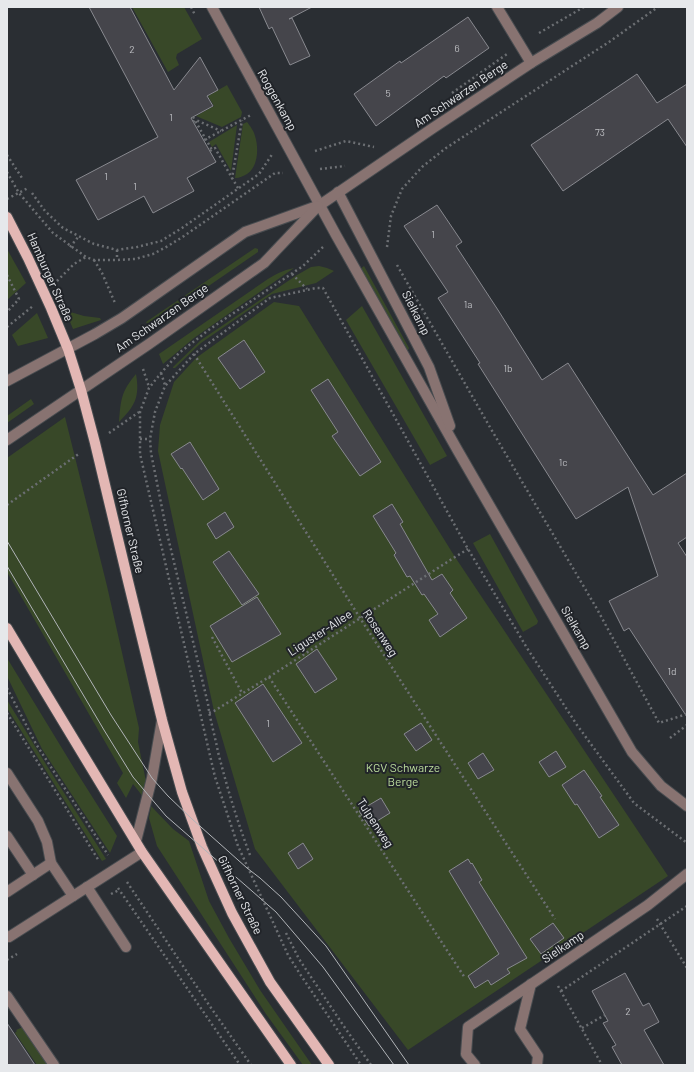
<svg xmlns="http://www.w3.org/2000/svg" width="694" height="1072" font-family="Barlow,sans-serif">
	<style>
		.green { fill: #384828 }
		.building { fill: #45454b; stroke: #88898f }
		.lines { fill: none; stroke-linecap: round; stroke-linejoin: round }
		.minor-casing { stroke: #484c50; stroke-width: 12 }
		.major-casing { stroke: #484c50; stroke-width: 12 }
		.path { stroke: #6c6f73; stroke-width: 2.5; stroke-dasharray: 2 3; stroke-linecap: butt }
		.minor { stroke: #887371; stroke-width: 10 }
		.major { stroke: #e3b7b4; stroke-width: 10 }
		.tram { stroke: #b1b4b8; stroke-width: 1 }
		.labels { text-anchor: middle; stroke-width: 4; stroke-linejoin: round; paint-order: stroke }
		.number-label { font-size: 10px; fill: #bebfc3 }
		.street-label { font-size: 12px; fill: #e6e8eb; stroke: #212429 }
		.park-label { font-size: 12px; fill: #bbdc9c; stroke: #212429 }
	</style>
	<rect width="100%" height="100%" fill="#2a2e33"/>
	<g class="green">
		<path d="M132 7H184L202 39 177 54 176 58 179 65 168 72Z"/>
		<path d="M227 85 242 112 241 117 222 127 196 116 214 106 208 96Z"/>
		<path d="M247 122C250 126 254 131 255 136 259 148 258 167 247 174 243 176 240 178 235 178L243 124Z"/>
		<path d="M237 125 231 171 216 144 212 147 209 142Z"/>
		<path d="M255 248 258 249V252L149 327 146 322Z"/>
		<path d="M7 249 26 283 7 300Z"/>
		<path d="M319 266 327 268 334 271 316 283 272 294 201 343 175 368H173V367L201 340 297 275 311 267Z"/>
		<path d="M364 266 409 348 408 350H406L358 271Z"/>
		<path d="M294 268 194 338 163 364 159 354 265 281C274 275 283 270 294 268Z"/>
		<path d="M274 302 299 306 455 557 668 876 408 1050 255 849 214 711 158 451 160 425 174 382 196 358Z"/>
		<path d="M362 306 447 456 430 465 346 320Z"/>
		<path d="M67 311 84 316 100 318 101 320 73 329 66 312Z"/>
		<path d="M37 313 48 338 18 346 12 335Z"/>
		<path d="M136 374C140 397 135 406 119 422 121 399 121 392 136 374Z"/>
		<path d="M31 399 34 404 7 423V416Z"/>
		<path d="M65 417 107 586 139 728 138 742 151 806 173 829 189 841 209 901 229 938 260 990 312 1065H303L266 1014 157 846 149 818 151 807 133 784 126 798 117 783 123 773 7 572V458Z"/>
		<path d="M490 534 538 621 537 624 523 632 473 543Z"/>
		<path d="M7 658 74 768 117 836 110 853 42 749 7 676Z"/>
		<path d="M7 700 47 766 106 859 102 861 7 708Z"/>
		<path d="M23 1027 49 1065H37L15 1033 17 1031 16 1030Z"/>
	</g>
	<g class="building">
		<path d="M89 7H130L174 90 200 57 218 90 207 96 213 106 191 118 216 162 187 178 194 191 153 213 144 196 98 220 76 180 158 137Z"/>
		<path d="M259 7H312L289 19 292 18 310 56 290 65 272 27 269 29Z"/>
		<path d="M468 17 489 48 446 78 444 76 376 126 354 94 400 61 401 63Z"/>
		<path d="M637 74 657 103 687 84V147L668 119 563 191 531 145Z"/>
		<path d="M437 205 462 242 456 246 498 310 542 380 568 363 653 495 687 473V537L678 543 687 557V717L629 628 624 631 609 601 658 576 628 487 576 519 478 364 480 363 438 298 448 292 404 226Z"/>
		<path d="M244 340 265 372 240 389 218 358Z"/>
		<path d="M328 379 381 462 360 476 332 436 338 432 311 390Z"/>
		<path d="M190 442 219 489 203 500 182 468 181 469 171 454Z"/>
		<path d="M392 504 403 522 400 524 432 580 442 574 453 590 450 593 467 618 440 637 429 620 438 614 424 594 422 595 410 576 407 577 394 555 396 553 373 516Z"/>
		<path d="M225 512 234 527 216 539 207 524Z"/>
		<path d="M229 551 259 594 242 605 213 562Z"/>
		<path d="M257 597 281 634 232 662 210 626Z"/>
		<path d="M317 649 337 679 315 693 296 664Z"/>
		<path d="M263 684 302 743 273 762 235 703Z"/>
		<path d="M421 723 432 740 416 751 404 734Z"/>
		<path d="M556 751 566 767 549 777 539 762Z"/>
		<path d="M483 753 494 770 478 779 468 763Z"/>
		<path d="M584 770 602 796 600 797 619 825 599 838 577 804 575 805 562 785Z"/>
		<path d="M381 798 390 813 369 826 359 811Z"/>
		<path d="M303 843 313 859 298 869 288 853Z"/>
		<path d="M468 859 471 864 472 863 482 880 479 882 527 958 507 969 510 973 491 985 488 980 475 988 468 976 499 954 449 871Z"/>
		<path d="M553 923 564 938 541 954 530 939Z"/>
		<path d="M625 973 643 1006 649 1003 659 1022 644 1030 664 1065H622L612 1047 616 1045 603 1023 608 1021 592 991Z"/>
		<path d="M7 1023 35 1065H7Z"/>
	</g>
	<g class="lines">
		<g class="minor-casing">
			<g id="minor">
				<path d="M212 7 336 235 458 451 632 752 661 786 687 806"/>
				<path d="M497 7 531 63"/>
				<path d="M338 192 429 367 450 426"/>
				<path d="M7 381 95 334 122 318 245 232 320 205 433 128 531 63 597 23 618 7"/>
				<path d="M7 440 149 344 264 263 318 206"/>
				<path d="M7 773 38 821 47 842 51 863 73 896"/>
				<path d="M7 836 33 875"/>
				<path d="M136 841 152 778 162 720"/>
				<path d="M87 887 126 947"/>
				<path d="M7 892 51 863"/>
				<path d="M7 936 9 937 142 852"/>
				<path d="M531 984 520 1029 538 1056 537 1065"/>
				<path d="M7 996 54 1065"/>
				<path d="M475 1065 466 1054 468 1027 648 905 687 874"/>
			</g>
		</g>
		<g class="major-casing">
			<g id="major">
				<path d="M7 217 28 258 51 308 68 349 81 390 95 443 128 581 162 720 182 792 202 847 232 913 270 982 329 1065"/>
				<path d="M7 628 44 690 142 852 291 1065"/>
			</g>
		</g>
		<g class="path">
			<path d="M191 7 195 15"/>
			<path d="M539 33 584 7"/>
			<path d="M452 93 507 54"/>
			<path d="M193 117 212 150"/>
			<path d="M193 122 196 120 221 131"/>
			<path d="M204 140 251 115"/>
			<path d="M210 151 215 148 232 178"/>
			<path d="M315 151 346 141 374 147"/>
			<path d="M7 155 22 178"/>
			<path d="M320 169 345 166"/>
			<path d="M7 172 19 193 53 233 86 257 94 260H117L135 259 153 254 168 246 184 236 275 173H283"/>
			<path d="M238 188 232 178 242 120"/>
			<path d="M32 193 45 211 63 228 94 244 117 250 137 247 161 241 182 228 259 174 273 153"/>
			<path d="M7 199 28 188"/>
			<path d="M70 247 79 236"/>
			<path d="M323 247 303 266 210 329 179 353 161 373 149 388 140 412V454L215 777 238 846 288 955 300 974 361 1065"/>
			<path d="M387 247 391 216 402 189 422 167 446 148 609 42 658 7"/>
			<path d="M117 250V260"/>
			<path d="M94 260 102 273 115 303"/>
			<path d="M397 265 491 429 597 609 659 723 687 714"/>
			<path d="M292 274 307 289"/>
			<path d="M7 275 19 299 7 312"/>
			<path d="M57 281 74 264 86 257"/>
			<path d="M7 327 33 306"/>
			<path d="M194 354 360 618 555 919"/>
			<path d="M143 369 149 387"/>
			<path d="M161 373 165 385"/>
			<path d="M109 433 139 412"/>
			<path d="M140 439H150"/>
			<path d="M7 505 80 453"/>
			<path d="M212 637 242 693"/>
			<path d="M269 677 465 978"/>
			<path d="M7 688 36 744 108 855"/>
			<path d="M7 713 99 861"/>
			<path d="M209 713 214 711 269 677 455 557 468 549"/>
			<path d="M670 738 687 725"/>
			<path d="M250 855C237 821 227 787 218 752 215 736 210 720 208 704L167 533 151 453 150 439 155 412 165 386 194 354 270 298 316 288H323L468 549 527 648 577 725 634 803 687 843"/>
			<path d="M127 882 209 1005 251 1065"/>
			<path d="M118 888 240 1065"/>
			<path d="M111 894 119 890"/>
			<path d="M657 919 687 968"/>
			<path d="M286 933 299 959 343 1025 371 1065"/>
			<path d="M7 960 17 954"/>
			<path d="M558 986 602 1065"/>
			<path d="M561 991 687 906"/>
			<path d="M582 1028 605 1015"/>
		</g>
		<use href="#minor" class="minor"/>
		<use href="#major" class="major"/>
		<g class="tram">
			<path d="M7 541 111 715 152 778 168 796 192 819 247 868 260 878 281 897 326 946 409 1065"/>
			<path d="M7 566 104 730 133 777 166 816 276 912 323 967 394 1065"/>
		</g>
	</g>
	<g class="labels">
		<g class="number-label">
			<text x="457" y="52">6</text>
			<text x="132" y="53">2</text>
			<text x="388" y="97">5</text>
			<text x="171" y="121">1</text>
			<text x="600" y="136">73</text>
			<text x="106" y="180">1</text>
			<text x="135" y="190">1</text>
			<text x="433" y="238">1</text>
			<text x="468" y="308">1a</text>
			<text x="508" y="372">1b</text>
			<text x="563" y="466">1c</text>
			<text x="672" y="675">1d</text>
			<text x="268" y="727">1</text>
			<text x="628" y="1015">2</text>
		</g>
		<g class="street-label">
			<text transform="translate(461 94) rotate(-34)" y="4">Am Schwarzen Berge</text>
			<text transform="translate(277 100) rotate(61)" y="4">Roggenkamp</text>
			<text transform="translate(50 277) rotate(66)" y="4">Hamburger Straße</text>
			<text transform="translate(416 313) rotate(63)" y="4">Sielkamp</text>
			<text transform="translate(162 318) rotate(-35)" y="4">Am Schwarzen Berge</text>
			<text transform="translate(130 531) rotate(77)" y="4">Gifhorner Straße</text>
			<text transform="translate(576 628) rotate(60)" y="4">Sielkamp</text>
			<text transform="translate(320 633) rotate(-33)" y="4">Liguster-Allee</text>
			<text transform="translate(380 633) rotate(57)" y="4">Rosenweg</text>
			<text transform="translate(375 823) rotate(57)" y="4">Tulpenweg</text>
			<text transform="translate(240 895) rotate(64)" y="4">Gifhorner Straße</text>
			<text transform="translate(563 947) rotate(-34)" y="4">Sielkamp</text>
		</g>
		<g class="park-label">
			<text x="403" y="772">KGV Schwarze<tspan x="403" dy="14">Berge</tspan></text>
		</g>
	</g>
	<rect width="694" height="1072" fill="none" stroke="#e6e8eb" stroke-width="16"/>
</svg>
